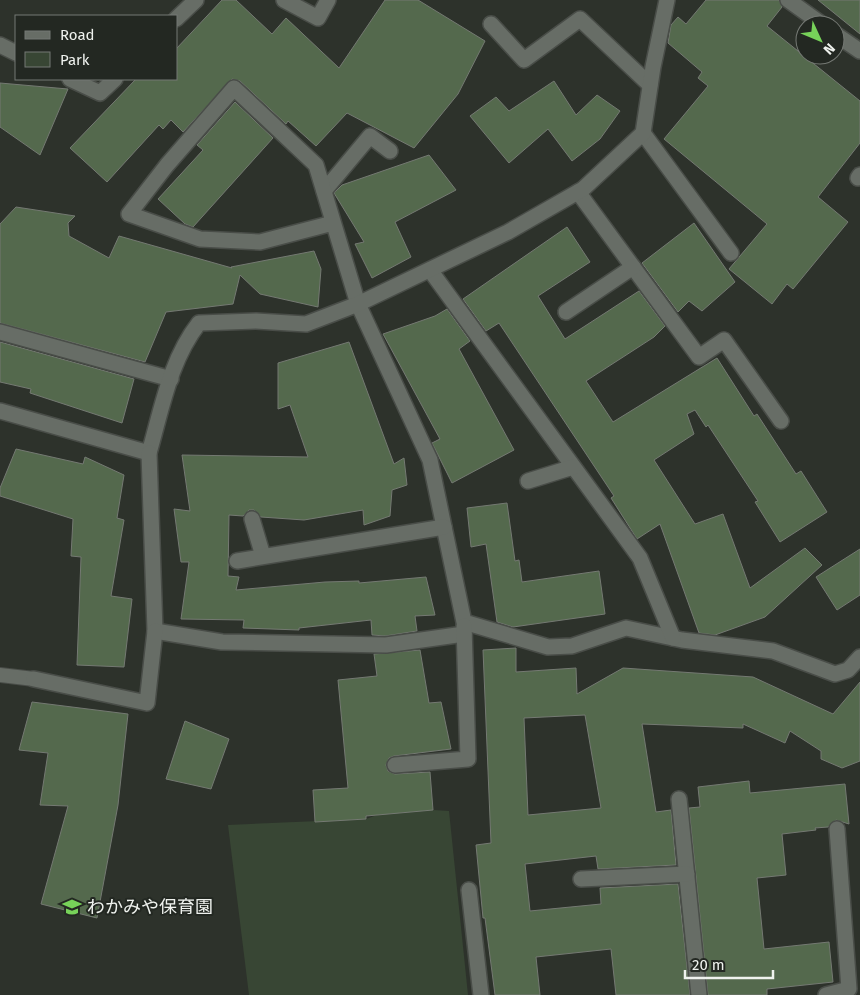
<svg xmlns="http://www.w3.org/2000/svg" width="860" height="995" font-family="'Fira Sans','Noto Sans JP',sans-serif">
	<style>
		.green { fill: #384634 }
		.building { fill: #54694d; stroke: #747972; fill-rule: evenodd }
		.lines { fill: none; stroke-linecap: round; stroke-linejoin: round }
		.service-casing { stroke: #494d48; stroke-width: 16 }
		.minor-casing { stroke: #494d48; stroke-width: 18 }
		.service { stroke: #676d66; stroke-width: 14 }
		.minor { stroke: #676d66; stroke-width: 15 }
		.labels { text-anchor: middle; stroke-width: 4; stroke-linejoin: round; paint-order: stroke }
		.poi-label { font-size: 18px; fill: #eff2ee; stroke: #232822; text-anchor: start }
	</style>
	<rect width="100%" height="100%" fill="#2d322b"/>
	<path class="green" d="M433 810 449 811 468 995H249L228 825 366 819 380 814Z"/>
	<g class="building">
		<path d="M222 0H236L272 34 286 18 339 68 385 0H418L485 41 458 94 414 148 347 113 316 146 288 121 286 124 240 81 232 79 183 132 171 120 163 129 159 125 107 182 70 148 136 79H176V49Z"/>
		<path d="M706 0H779L782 7 767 26 860 101V143L818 197 848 222 793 289 787 284 772 304 729 269 767 224 664 139 708 86 698 78 702 72 668 43 671 25 678 17 686 24Z"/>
		<path d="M818 0H860V34Z"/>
		<path d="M554 81 576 115 597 95 620 111 600 139 572 161 548 129 509 163 470 116 496 97 509 111Z"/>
		<path d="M0 83 68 89 40 155 0 127Z"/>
		<path d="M235 102 273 138 193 227 185 224 158 199 203 150 197 145Z"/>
		<path d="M429 155 456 190 395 222 411 257 372 278 355 244 364 242 334 193 342 185Z"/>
		<path d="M16 207 75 216 68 223 69 236 109 258 119 236 232 268 231 267 314 251 321 269 318 307 260 294 240 275 233 304 166 312 145 362 0 323V224Z"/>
		<path d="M694 223 735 282 702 311 689 301 678 312 642 263Z"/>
		<path d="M567 227 590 262 538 296 565 339 639 291 665 326 654 337 586 381 613 422 717 358 754 416 757 414 796 474 801 471 827 512 780 542 755 502 758 501 708 425 706 427 695 410 687 414 694 434 654 460 695 524 723 514 750 588 805 548 822 565 765 617 715 635 699 633 660 524 637 539 611 498 614 496 499 323 486 331 463 299Z"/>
		<path d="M447 309 470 341 459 349 514 450 452 483 432 443 440 439 383 334 435 316Z"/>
		<path d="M0 342 134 379 122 423 30 393 31 389 0 382Z"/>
		<path d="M349 342 394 464 404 458 407 485 392 490 390 516 364 525 363 510 304 520 261 517 254 510H249L243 516 229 515 228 576 239 577 236 590 325 582 359 581V583L426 577 435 615 415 616 417 631 385 636 372 635 371 620 299 628V630L243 628 244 620 181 619 189 562H181L174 509 190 511 182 455 308 457 290 405 278 409V363Z"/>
		<path d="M16 449 83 464 85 457 124 475 117 518 124 520 111 596 132 599 124 667 77 665 81 557 71 556 73 519 0 496V488Z"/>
		<path d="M507 503 515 561 519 560 522 582 599 571 605 614 513 627 497 622 486 544 471 547 467 508Z"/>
		<path d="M860 549V595L837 610 816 577Z"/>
		<path d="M516 648V672L576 668 577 694 623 668 753 677 833 714 860 682V761L842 768 821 759V751L790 731 785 743 743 724V728L642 724 656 812 671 810 676 865 598 869 596 856 525 864 530 911 601 904 600 888 678 884 690 995H616L611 949 536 957 540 995H495L485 918H483L476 845 491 843 483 650ZM585 715 601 808 528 815 524 718Z"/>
		<path d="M420 650 429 703 441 702 451 749 394 756 389 758 386 765 388 771 395 774 430 772 433 810 366 816V819L315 822 313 790 348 788 338 680 377 676 374 654Z"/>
		<path d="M32 702 128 714 118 805 97 918 41 904 68 806 40 805 48 753 19 750Z"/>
		<path d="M185 721 229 739 211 789 166 779Z"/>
		<path d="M749 781 750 793 845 784 849 824 836 820 828 827 815 828 816 830 782 834 786 875 757 878 764 949 829 942 833 982 767 989V995H708L689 808 700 807 698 787Z"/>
	</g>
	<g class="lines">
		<g class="service-casing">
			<path id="service" d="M0 675 34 679"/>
		</g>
		<g class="minor-casing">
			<g id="minor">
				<path d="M284 0 318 18 328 0"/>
				<path d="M788 0 823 25"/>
				<path d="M176 19 196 0"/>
				<path d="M491 24 524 60 580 19 650 85"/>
				<path d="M835 34 860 51"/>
				<path d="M0 45 16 53"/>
				<path d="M70 79 100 93 115 79"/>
				<path d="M643 133 731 253"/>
				<path d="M858 178 860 175"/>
				<path d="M324 191 370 136 390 151"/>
				<path d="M578 192 699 357 724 340 781 421"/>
				<path d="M333 223 260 242 200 239 129 214 167 165 234 88 316 165 358 304 430 460 464 622 548 647 572 646 626 628 682 640 773 651 835 674 848 670 860 657"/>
				<path d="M430 270 640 558 673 638"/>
				<path d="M566 312 633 267"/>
				<path d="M0 332 171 379"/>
				<path d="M0 411 149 453C162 408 170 360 199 323L256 321 306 324 358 304 508 232 583 189 643 133 653 67 667 0"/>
				<path d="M149 453 155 631 222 642 386 645 464 634"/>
				<path d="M528 481 573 467"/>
				<path d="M252 519 263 556"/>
				<path d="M237 561 444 527"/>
				<path d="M34 679 147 703 155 631"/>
				<path d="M395 765 468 759 464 626"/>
				<path d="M679 799 699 995"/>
				<path d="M581 879 687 874"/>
				<path d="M469 890 481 995"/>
				<path d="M826 995 849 989 837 829"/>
			</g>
		</g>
		<use href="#service" class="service"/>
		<use href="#minor" class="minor"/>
	</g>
	<defs>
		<g id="school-bare" transform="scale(1.5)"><path d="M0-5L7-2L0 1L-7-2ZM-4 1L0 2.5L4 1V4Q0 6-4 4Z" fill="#77d259" stroke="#232822" stroke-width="2.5" paint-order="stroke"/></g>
	</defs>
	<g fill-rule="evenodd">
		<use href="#school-bare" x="72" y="907"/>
	</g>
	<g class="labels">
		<g class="poi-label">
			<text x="87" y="913">わかみや保育園</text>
		</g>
	</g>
	<rect x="15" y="15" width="162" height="65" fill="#232822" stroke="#757974"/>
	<rect x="25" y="31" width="25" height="8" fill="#676d66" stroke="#757974"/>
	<text x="60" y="40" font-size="15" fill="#eff2ee">Road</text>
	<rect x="25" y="52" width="25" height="15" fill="#384634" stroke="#757974"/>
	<text x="60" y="65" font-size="15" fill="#eff2ee">Park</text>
	<g transform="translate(820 40) rotate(134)"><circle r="24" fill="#232822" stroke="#757974"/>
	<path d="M0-4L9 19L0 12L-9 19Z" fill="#77d259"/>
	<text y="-8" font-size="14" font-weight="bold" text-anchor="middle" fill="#eff2ee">N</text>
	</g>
	<path d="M685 970v8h88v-8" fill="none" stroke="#eff2ee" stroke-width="2.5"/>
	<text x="692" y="970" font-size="15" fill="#eff2ee" stroke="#232822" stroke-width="4" paint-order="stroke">20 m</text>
</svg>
